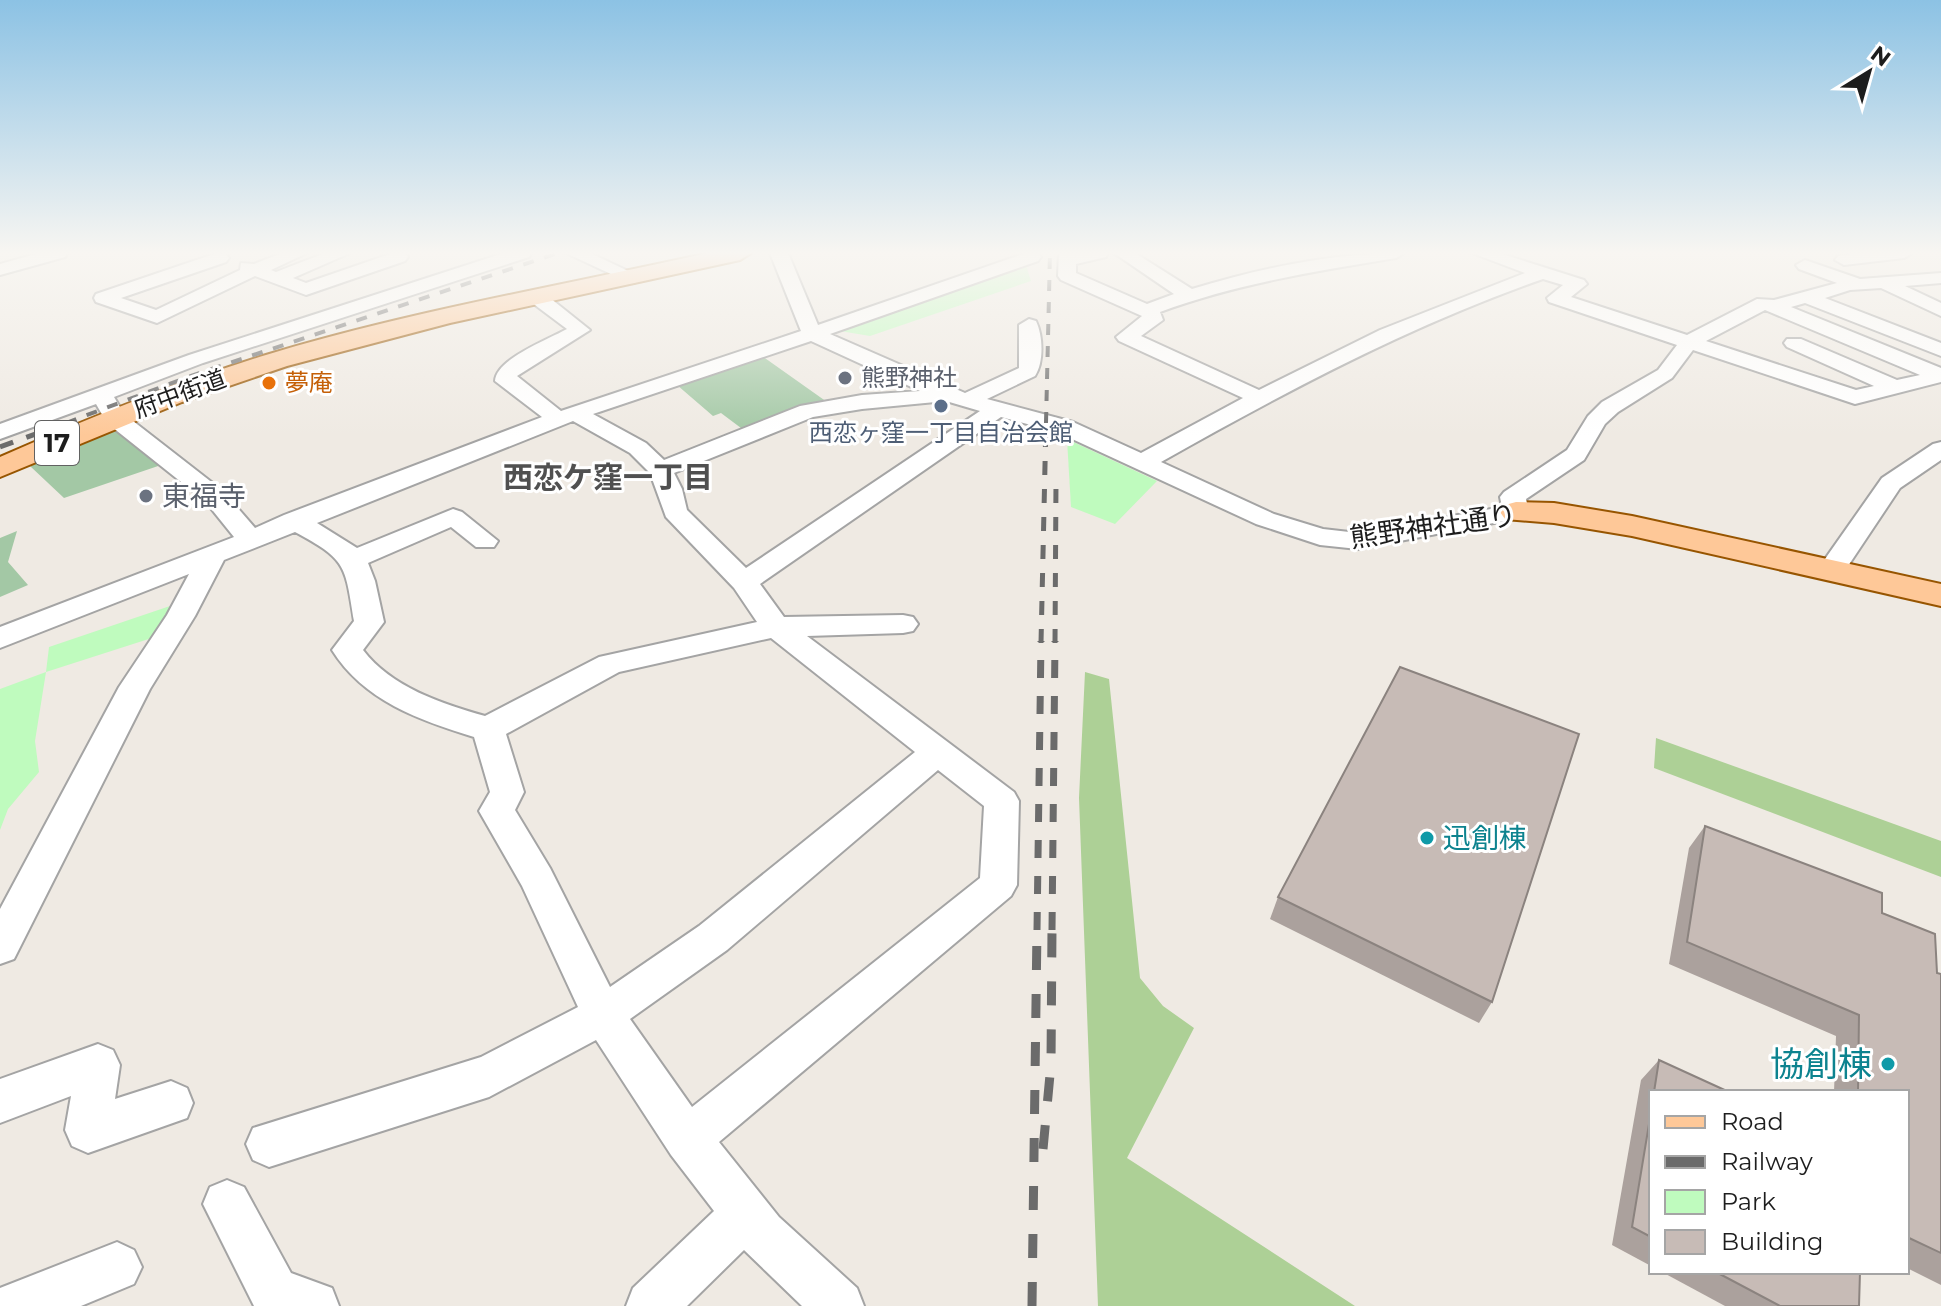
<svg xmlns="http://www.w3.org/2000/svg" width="1941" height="1306" font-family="Montserrat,'Noto Sans JP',sans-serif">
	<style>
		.forest { fill: #add096 }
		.cemetery { fill: #a3c8a5 }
		.park { fill: #bffbbe }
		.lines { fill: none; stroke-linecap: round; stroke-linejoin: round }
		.minor-casing { stroke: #a4a4a4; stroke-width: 4 }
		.major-casing { stroke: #975500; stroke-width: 4 }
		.minor { fill: #fff; fill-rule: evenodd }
		.major { fill: #fec898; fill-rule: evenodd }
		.rail-far3 { stroke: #6b6b6b; stroke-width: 4; stroke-dasharray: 11 11; stroke-linecap: butt }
		.rail-far2 { stroke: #6b6b6b; stroke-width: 5; stroke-dasharray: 14 14; stroke-linecap: butt }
		.rail-far1 { stroke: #6b6b6b; stroke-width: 7; stroke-dasharray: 18 18; stroke-linecap: butt }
		.rail { stroke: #6b6b6b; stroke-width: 9; stroke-dasharray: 24 24; stroke-linecap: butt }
		.wall { fill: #aba19d }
		.building { fill: #c7bbb6; stroke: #8b837f; stroke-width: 2 }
		.worship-dot { fill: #6b7280; stroke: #fff; stroke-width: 3 }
		.food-dot { fill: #e8710a; stroke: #fff; stroke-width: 3 }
		.service-dot { fill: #5c6f8a; stroke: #fff; stroke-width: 3 }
		.culture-dot { fill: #0f9aa8; stroke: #fff; stroke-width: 3 }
		.labels { text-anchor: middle; stroke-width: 6; stroke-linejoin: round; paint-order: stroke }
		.far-worship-label { font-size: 24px; fill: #5b616d; stroke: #fff; text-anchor: start }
		.far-food-label { font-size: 24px; fill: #c56008; stroke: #fff; text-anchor: start }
		.far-street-label { font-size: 24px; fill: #1d1d1d; stroke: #fff }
		.far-service-label { font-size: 24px; fill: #4e5e75; stroke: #fff }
		.shield { fill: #fff; stroke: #616161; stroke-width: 2 }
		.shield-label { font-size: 26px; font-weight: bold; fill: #1d1d1d }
		.worship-label { font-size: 28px; fill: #5b616d; stroke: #fff; text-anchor: start }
		.street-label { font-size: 28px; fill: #1d1d1d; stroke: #fff }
		.culture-label { font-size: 28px; fill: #0d838f; stroke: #fff; text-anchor: start }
		.neighbourhood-label { font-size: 30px; font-weight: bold; fill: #505050; stroke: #fff }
		.near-culture-label { font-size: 34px; fill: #0d838f; stroke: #fff; text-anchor: end }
	</style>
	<rect width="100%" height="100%" fill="#efeae3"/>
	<g class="forest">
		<path d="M1085 672 1109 679 1140 978 1163 1006 1194 1028 1127 1158 1355 1306H1098L1079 798Z"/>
		<path d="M1656 738 1941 841V877L1654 768Z"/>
	</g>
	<g class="cemetery">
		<path d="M762 356 827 402 745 431 721 413 713 416 677 385Z"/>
		<path d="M114 429 164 464 64 498 30 466Z"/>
		<path d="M17 531 8 562 28 585 0 597V538Z"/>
	</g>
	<g class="park">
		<path d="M1026 265 1031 281 870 336 834 330Z"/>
		<path d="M1067 439 1157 481 1115 524 1071 507Z"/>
		<path d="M170 606 158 636 46 672 35 741 39 772 8 809 0 830V689L46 672 49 647Z"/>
	</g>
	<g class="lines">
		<g class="minor-casing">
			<g id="minor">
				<path d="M39 253H67L65 257 0 275V264Z"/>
				<path d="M282 253H307L271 270 276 272 325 253H350L293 278 306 283 393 253H405L408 257 405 261 306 295 255 276 157 323 96 302 94 298 96 294 214 254H226L229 258 226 262 121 298 156 310 240 270 241 263 254 264Z"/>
				<path d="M504 253H531L529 257 203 363 114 397 124 414 223 491 255 528 284 515 542 417 495 381C496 359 549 339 567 329L531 302 529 298 531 294H545L590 330 517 376 561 411 801 331 770 253H788L818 325 1026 253H1038L1041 257 1038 261 830 334 965 393 1019 368V325L1029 319 1036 321C1043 336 1044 362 1035 376L987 399 1073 422 1141 453 1243 398 1119 341 1116 337 1142 316 1061 280 1058 276 1059 253H1108L1106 257 1076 264V273L1147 304 1174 294 1114 253H1135L1192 289C1260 268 1333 253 1404 253L1396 258C1316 271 1236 284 1160 312L1163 320 1141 336 1259 390 1380 330 1525 273 1472 253H1499L1584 280 1587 284 1571 297 1687 335 1757 299 1774 300 1837 283 1799 269 1796 265 1805 260 1860 279 1941 273V283L1905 286 1941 303V316L1881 288 1850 290 1825 298 1941 343V356L1805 303 1791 307 1941 368V382L1855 404 1693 350 1672 378 1618 412 1605 424 1584 460 1526 499 1529 512 1525 517 1358 549 1320 545 1256 524 1057 432 1001 417 760 584 784 617 903 615 913 617 918 624 913 631 903 633 807 636 1014 792 1019 801 1017 885 1011 896 719 1142 779 1217 857 1288 864 1306H802L744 1250 687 1306H626L633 1288 714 1211 671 1155 596 1040 489 1097 269 1167 253 1160 246 1144 253 1128 481 1057 578 1007 522 886 479 811 490 792 474 737C419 720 364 701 332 650L354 621C345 565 347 560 295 532L224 560 195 616 150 689 14 959 0 964V909L119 687 167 615 189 574 0 648V627L234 537 205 501 107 423 96 404 0 439V424L189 355ZM1543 279 1563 285 1547 298 1549 302 1677 345 1658 370 1602 402 1588 416 1567 450 1504 492 1500 497 1502 507 1358 533 1323 529 1274 514 1161 462C1285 392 1409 326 1543 279ZM1765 310 1920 375 1897 380 1801 339H1787L1784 343 1787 347 1874 386 1856 390 1706 341ZM811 341 920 391 862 395 800 406 664 460 646 443 593 414ZM946 401 980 411 746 568 687 510 682 489 674 473 813 417 862 409ZM573 421 630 453 650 473 666 517 734 588 757 622 599 657 485 716C442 704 391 687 363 650L384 622 375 581 368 563 451 527 476 547H494L498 541 462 512 453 509 357 548 317 523ZM771 638 915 752 699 926 610 987 550 868 515 810 524 792 506 734 619 672ZM938 770 984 806 980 878 692 1107 630 1019 727 950Z"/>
				<path d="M566 253H590L643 278 634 283 628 282Z"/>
				<path d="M1856 253H1912L1904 258 1844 265 1835 260 1838 256Z"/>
				<path d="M1941 442V460L1900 488 1842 575 1832 577 1822 575 1818 569 1882 478 1933 444Z"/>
				<path d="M98 1044 113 1050 120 1065 115 1099 171 1081 187 1088 193 1103 187 1118 88 1153 72 1146 65 1130 71 1096 0 1123V1079Z"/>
				<path d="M227 1180 244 1187 291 1273 332 1288 339 1306H254L203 1204 210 1187Z"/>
				<path d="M117 1242 134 1250 142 1267 134 1284 81 1306H0V1288Z"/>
			</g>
		</g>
		<g class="major-casing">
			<g id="major">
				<path d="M708 253H751L740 260 450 323 287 366 182 402 0 477V457C87 419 175 383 266 355 410 311 561 286 708 253Z"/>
				<path d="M1516 502 1554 503 1632 516 1941 584V606L1632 536 1554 523 1505 519 1500 512 1505 505Z"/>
			</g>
		</g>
		<use href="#minor" class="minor"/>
		<use href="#major" class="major"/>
		<g class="rail-far3">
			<path d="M66 423 188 377 558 253"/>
			<path d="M1046 423 1050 253"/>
		</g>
		<g class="rail-far2">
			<path d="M0 447 71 421"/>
			<path d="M1041 643 1046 421"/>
			<path d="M1055 643 1056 481"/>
		</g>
		<g class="rail-far1">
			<path d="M1037 930 1041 641"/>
			<path d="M1052 930 1055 641"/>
		</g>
		<g class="rail">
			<path d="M1043 1149 1051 1064 1052 928"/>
			<path d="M1032 1306 1037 928"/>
		</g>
	</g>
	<g class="wall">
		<path d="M1705 826 1882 913 1937 973 1941 974V1285L1907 1268V1092H1834L1836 1036 1669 964 1689 848Z"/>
		<path d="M1278 897 1492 1002 1479 1023 1270 919Z"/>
		<path d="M1659 1060 1729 1092H1651V1266L1612 1245 1641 1080Z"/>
		<path d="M1662 1272H1860L1859 1306H1725Z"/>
	</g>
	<g class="building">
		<path d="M1400 667 1579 734 1492 1002 1278 897Z"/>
		<path d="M1705 826 1882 893V913L1935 934 1937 973 1941 974V1253L1907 1237V1092H1858L1859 1015 1687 942Z"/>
		<path d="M1659 1060 1729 1092H1654Z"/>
		<path d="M1651 1112V1237L1632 1227Z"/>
		<path d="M1716 1272H1860L1859 1306H1780Z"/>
	</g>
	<linearGradient id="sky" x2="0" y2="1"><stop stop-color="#8cc2e4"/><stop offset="0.58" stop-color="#f8f6f2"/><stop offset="1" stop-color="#f8f6f2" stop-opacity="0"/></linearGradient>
	<rect width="1941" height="436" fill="url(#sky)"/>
	<g class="worship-dot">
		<circle cx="845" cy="378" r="8"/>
		<circle cx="146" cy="496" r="8"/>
	</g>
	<circle class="food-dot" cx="269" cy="383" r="8"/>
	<circle class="service-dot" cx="941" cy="406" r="8"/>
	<g class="culture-dot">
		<circle cx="1427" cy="838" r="8"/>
		<circle cx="1888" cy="1064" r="8"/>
	</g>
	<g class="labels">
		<g class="far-worship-label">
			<text x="861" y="386">熊野神社</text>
		</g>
		<g class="far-food-label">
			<text x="285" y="391">夢庵</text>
		</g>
		<g class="far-street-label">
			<text transform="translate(180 394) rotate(-20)" y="8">府中街道</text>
		</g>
		<g class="far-service-label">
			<text x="941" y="441">西恋ヶ窪一丁目自治会館</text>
		</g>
		<rect class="shield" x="35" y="421" width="44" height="44" rx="6"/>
		<g class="shield-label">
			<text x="57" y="452">17</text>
		</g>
		<g class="worship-label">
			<text x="162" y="506">東福寺</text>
		</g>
		<g class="street-label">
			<text transform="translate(1433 526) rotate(-8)" y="10">熊野神社通り</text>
		</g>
		<g class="culture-label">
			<text x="1443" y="848">迅創棟</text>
		</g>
		<g class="neighbourhood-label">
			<text x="608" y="488">西恋ケ窪一丁目</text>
		</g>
		<g class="near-culture-label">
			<text x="1872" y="1076">協創棟</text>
		</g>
	</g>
	<rect x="1649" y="1090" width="260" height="184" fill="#ffffff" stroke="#a5a5a5" stroke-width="2"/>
	<rect x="1665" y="1116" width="40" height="12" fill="#fec898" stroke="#a5a5a5" stroke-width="2"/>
	<text x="1721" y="1130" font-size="24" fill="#1d1d1d">Road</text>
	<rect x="1665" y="1156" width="40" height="12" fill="#6b6b6b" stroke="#a5a5a5" stroke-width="2"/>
	<text x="1721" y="1170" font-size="24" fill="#1d1d1d">Railway</text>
	<rect x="1665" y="1190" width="40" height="24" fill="#bffbbe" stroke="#a5a5a5" stroke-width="2"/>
	<text x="1721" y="1210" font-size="24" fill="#1d1d1d">Park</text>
	<rect x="1665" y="1230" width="40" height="24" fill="#c7bbb6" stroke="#a5a5a5" stroke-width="2"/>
	<text x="1721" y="1250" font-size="24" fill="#1d1d1d">Building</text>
	<g transform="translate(1869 72) rotate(37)" stroke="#ffffff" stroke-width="6" paint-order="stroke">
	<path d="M0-6L14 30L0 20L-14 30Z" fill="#1d1d1d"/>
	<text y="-12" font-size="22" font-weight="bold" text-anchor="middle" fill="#1d1d1d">N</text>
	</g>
</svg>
